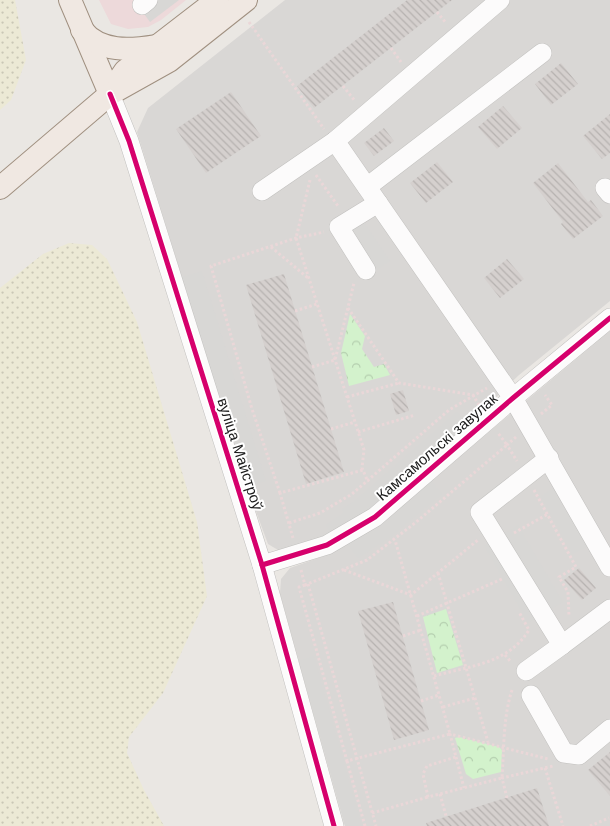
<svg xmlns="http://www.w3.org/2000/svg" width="610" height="826" font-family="'Work Sans',sans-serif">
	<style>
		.residential { fill: #d9d7d5 }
		.commercial { fill: #edd9da }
		.farmland { fill: url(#farmland-dots) }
		.park { fill: url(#park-crowns) }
		.parking { fill: #d8d7d5 }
		.building { fill: url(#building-back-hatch) }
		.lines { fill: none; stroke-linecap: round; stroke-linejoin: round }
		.minor-casing { stroke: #c2c1bf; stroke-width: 20 }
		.major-casing { stroke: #a09080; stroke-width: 24 }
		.path { stroke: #ead7d8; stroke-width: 3; stroke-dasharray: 2.5 2.5; stroke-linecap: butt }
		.minor { stroke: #fcfbfb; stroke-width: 19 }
		.major { stroke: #f0e8e2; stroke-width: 22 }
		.cycleway-casing { stroke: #fff; stroke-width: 8 }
		.cycleway { stroke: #d6006c; stroke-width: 5 }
		.labels { text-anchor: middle; stroke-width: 4; stroke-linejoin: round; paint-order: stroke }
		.street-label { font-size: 15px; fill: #1b1b1b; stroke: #fff }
	</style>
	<defs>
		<pattern id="farmland-dots" width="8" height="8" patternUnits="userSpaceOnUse" patternTransform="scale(1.25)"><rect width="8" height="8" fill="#ece9d5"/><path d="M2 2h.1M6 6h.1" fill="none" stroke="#cac7b6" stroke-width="1.8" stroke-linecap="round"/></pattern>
		<pattern id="park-crowns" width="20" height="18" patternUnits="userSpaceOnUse" patternTransform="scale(1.25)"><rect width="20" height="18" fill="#d3f2cc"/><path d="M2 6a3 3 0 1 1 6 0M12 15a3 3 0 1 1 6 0" fill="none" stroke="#b5cfaf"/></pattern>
		<pattern id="building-back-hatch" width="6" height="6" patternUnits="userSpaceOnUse" patternTransform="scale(1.25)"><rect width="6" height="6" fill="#d5d0ce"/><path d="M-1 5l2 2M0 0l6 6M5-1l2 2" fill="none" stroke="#b6b2b0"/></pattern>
	</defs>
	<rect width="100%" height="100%" fill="#eae7e3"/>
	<g class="residential">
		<path d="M285 0H610V301L519 375 467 425 374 506 346 526 301 548 288 551 278 550 268 544 247 487 137 132 148 108Z"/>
		<path d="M610 331V826H345L280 593 281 579 290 568 324 556 378 524Z"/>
	</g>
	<path class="commercial" d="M99 0H186L161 20 148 27 128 29 111 24Z"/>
	<g class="farmland">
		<path d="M0 0H15L26 60 11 100 0 110Z"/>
		<path d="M69 243 92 245 107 259 137 322 197 522 207 596 163 693 129 737 127 753 144 790 164 826H0V288L43 254Z"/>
	</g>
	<g class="park">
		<path d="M350 314 365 336 362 349 374 367 384 364 390 375 349 386 341 353Z"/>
		<path d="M446 609 463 665 437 673 423 617Z"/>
		<path d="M459 737 499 747 502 750 501 772 473 779 466 774 455 738Z"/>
	</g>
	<g class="parking">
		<path d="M134 0H179L150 22Z"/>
		<path d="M362 219 390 261 362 279 335 237Z"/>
		<path d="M202 271 266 481 247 487 182 277Z"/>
		<path d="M457 412 467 425 374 506 331 533 326 525 344 513 342 509 356 500Z"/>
		<path d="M431 481 442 494 389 538 358 558 347 543 378 527Z"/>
		<path d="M565 481 598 541 572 554 541 496Z"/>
		<path d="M518 525 563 602 528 623 484 546Z"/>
		<path d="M314 656 362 826H345L299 661Z"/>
	</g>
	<g class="building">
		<path d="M407 0H452L314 108 297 86Z"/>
		<path d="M561 63 578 84 551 105 535 84Z"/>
		<path d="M231 92 261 136 206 173 176 129Z"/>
		<path d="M503 106 522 128 497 149 478 127Z"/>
		<path d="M610 114V153L602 159 583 136Z"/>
		<path d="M384 128 394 141 374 156 364 143Z"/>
		<path d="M437 162 453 182 426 203 410 183Z"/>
		<path d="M558 163 588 202 591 200 603 216 573 239 561 224 563 222 533 183Z"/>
		<path d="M507 259 524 279 500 298 484 278Z"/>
		<path d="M284 274 344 472 306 484 246 285Z"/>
		<path d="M403 390 409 411 396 415 390 394Z"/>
		<path d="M579 568 596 588 582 600 564 580Z"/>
		<path d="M393 602 429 730 394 740 358 611Z"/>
		<path d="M610 752V796L588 770Z"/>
		<path d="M537 788 549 826H427L426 823Z"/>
	</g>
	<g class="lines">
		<g class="minor-casing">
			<g id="minor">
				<path d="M142 5 148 0"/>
				<path d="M110 94 129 141 262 565 334 826"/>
				<path d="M335 141 513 398 610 567"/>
				<path d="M367 187 542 53"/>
				<path d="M605 188 610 194"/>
				<path d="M262 191 335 141 500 0"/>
				<path d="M366 270 339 227 378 203"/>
				<path d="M549 458 480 512 562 645 610 609"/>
				<path d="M262 565 327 545 375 517 513 398 610 318"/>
				<path d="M526 671 562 645"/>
				<path d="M531 695 564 753 579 755 610 729"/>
			</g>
		</g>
		<g class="major-casing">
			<g id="major">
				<path d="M70 0 110 94"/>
				<path d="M82 30C100 53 131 50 156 46"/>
				<path d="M116 84 125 71 217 0"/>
				<path d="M0 188 110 94 169 61 246 0"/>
			</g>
		</g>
		<g class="path">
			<path d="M437 12 446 23"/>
			<path d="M249 22 324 129"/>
			<path d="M391 48 401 62"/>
			<path d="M343 86 355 101"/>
			<path d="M316 175 338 206"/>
			<path d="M310 180 296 238 364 450 362 468 368 482"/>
			<path d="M271 247 308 278"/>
			<path d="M348 308 399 383 473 395 479 405"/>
			<path d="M295 311 317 304"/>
			<path d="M312 367 335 360 354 283"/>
			<path d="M347 397 399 383"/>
			<path d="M541 414 552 405 545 395"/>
			<path d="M331 429 355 422"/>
			<path d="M358 432 415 415"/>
			<path d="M516 437 507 445 517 461"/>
			<path d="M534 490 576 567 559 577 568 592 569 617"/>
			<path d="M280 493 252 409 211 266 296 238 324 232"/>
			<path d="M289 523 320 513 352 494 449 410 487 388"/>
			<path d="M514 533 548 514"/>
			<path d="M293 538 280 493 363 470"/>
			<path d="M301 570 305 585 367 560 415 523 507 445 498 433"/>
			<path d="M344 570 411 595 478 540"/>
			<path d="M438 573 488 742"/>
			<path d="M308 584 376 826"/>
			<path d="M305 585 299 587 347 761 450 734 395 540"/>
			<path d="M417 616 502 579"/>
			<path d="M403 636 421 630"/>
			<path d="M505 655 511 662"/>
			<path d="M434 676C469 666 508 664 529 630L519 612"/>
			<path d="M512 690C503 717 504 749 502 778L428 797 423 774 427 766 456 757 450 734 548 759"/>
			<path d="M421 701 439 695"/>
			<path d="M443 707 475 698"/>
			<path d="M456 757 464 788"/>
			<path d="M347 761 365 826"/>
			<path d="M545 768 563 826"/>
			<path d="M440 794 446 816"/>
			<path d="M507 798 502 778 553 766"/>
			<path d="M372 813 428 797"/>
			<path d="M590 826 609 818"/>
		</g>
		<use href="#minor" class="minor"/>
		<use href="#major" class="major"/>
		<g class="cycleway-casing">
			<g id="cycleway">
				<path d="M110 94 129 141 262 565 334 826"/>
				<path d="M262 565 327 545 375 517 513 398 610 318"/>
			</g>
		</g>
		<use href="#cycleway" class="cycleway"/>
	</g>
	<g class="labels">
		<g class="street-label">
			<text transform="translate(437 447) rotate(-41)" y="5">Камсамольскі завулак</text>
			<text transform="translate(240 454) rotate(72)" y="5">вуліца Майстроў</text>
		</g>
	</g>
</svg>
